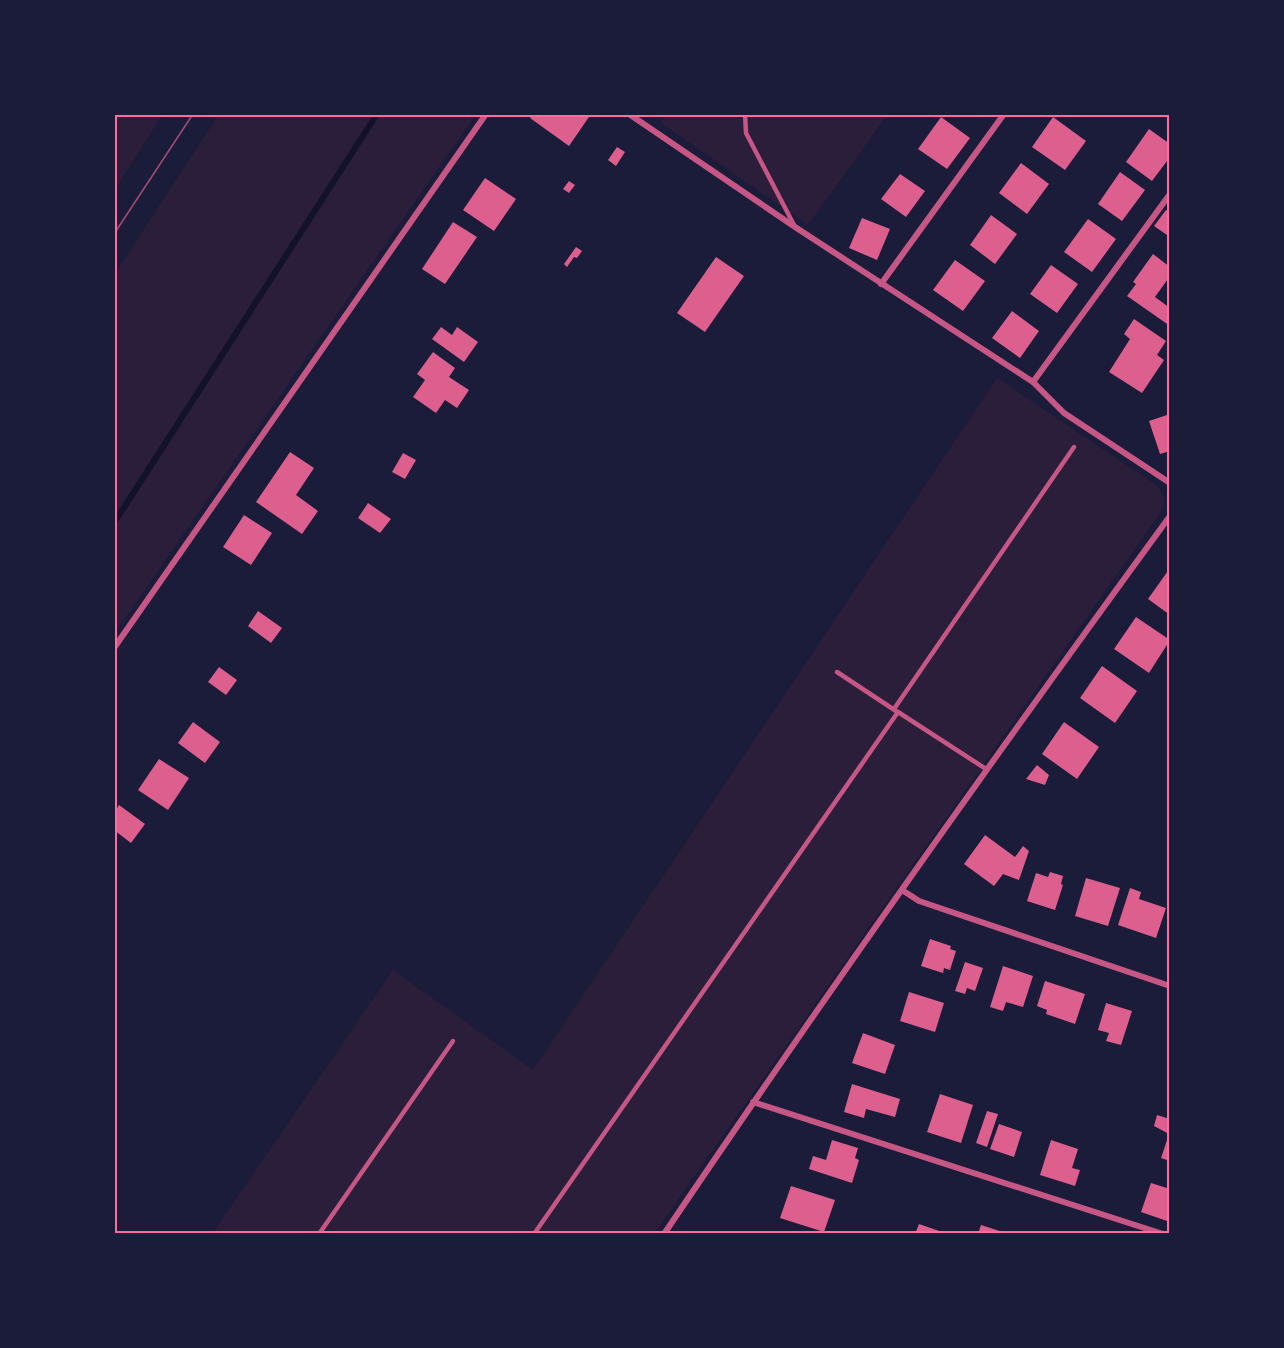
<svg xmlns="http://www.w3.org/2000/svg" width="1284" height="1348" font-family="Arial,sans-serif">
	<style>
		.green { fill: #2a1e3b }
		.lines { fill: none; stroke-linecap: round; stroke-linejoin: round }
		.stream { stroke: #12122b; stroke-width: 6 }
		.building { fill: #dd5f8e }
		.service { stroke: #c65784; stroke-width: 4.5 }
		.minor { stroke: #c65784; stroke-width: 6 }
		.tram { stroke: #a44b75; stroke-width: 1.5 }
		.neatline { fill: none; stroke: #ff6b9d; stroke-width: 2 }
	</style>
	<rect width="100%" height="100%" fill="#1b1b3a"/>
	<g class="green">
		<path d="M114 114H163L114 191Z"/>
		<path d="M219 114H476L114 634V275Z"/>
		<path d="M667 114H888L808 225 661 123Z"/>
		<path d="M997 378 1158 486 1164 499 1160 513 654 1234H212L393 970 533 1070Z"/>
	</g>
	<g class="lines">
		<path class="stream" d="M114 523 377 114"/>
	</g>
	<g class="building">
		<path d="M533 114H591L569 146 530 118Z"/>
		<path d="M941 117 970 138 947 169 918 149Z"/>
		<path d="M1053 117 1086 141 1065 170 1032 147Z"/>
		<path d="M1149 129 1170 144V157L1152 181 1126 162Z"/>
		<path d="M617 147 625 152 616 166 608 160Z"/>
		<path d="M1021 163 1049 184 1027 214 999 193Z"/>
		<path d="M1120 172 1145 190 1122 221 1098 204Z"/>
		<path d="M900 174 925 191 906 217 881 199Z"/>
		<path d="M485 178 516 199 494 231 463 210Z"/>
		<path d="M569 181 575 185 569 193 563 189Z"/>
		<path d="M1166 210 1170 213V231L1167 235 1154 226Z"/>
		<path d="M991 215 1017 234 995 264 970 245Z"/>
		<path d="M862 218 890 229 877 260 849 248Z"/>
		<path d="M1088 219 1116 239 1092 272 1064 252Z"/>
		<path d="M453 222 477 237 445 284 422 269Z"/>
		<path d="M576 247 582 251 577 258 574 257 567 267 564 264Z"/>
		<path d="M1153 254 1170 267V276L1155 297 1170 308V326L1127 296 1136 284 1133 282Z"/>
		<path d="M716 257 744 276 705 332 677 313Z"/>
		<path d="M955 260 985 281 963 311 933 290Z"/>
		<path d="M1051 265 1078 284 1057 313 1030 294Z"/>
		<path d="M1012 311 1039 331 1020 358 992 338Z"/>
		<path d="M1134 319 1166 341 1157 355 1164 360 1142 393 1109 372 1130 339 1124 334Z"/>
		<path d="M441 327 452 335 457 327 478 342 464 362 432 339Z"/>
		<path d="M433 352 455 368 449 377 469 390 457 408 445 400 436 413 413 397 425 380 417 374Z"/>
		<path d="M1170 414V451L1160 454 1149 421Z"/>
		<path d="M290 452 314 468 296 495 318 511 302 534 256 502Z"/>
		<path d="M403 453 416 460 405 479 392 472Z"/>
		<path d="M368 503 391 519 380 533 358 518Z"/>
		<path d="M244 515 272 533 251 565 223 547Z"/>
		<path d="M1170 568V615L1148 599Z"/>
		<path d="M258 611 282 628 271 643 248 626Z"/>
		<path d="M1136 617 1170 640 1149 673 1114 649Z"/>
		<path d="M1102 666 1137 691 1115 723 1080 698Z"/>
		<path d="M219 667 237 680 226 695 208 682Z"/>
		<path d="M193 722 220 742 205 763 178 743Z"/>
		<path d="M1064 722 1099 747 1077 779 1042 754Z"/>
		<path d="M159 759 189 778 168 810 138 790Z"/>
		<path d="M1037 765 1049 775 1045 785 1026 779Z"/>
		<path d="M119 805 145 824 131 843 114 830V813Z"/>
		<path d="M985 835 1015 857 1023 846 1029 851 1019 880 1003 874 994 886 964 864Z"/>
		<path d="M1050 872 1063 876 1061 884 1063 885 1055 910 1027 901 1036 873 1048 877Z"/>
		<path d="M1086 878 1120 888 1108 926 1075 916Z"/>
		<path d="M1130 888 1141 892 1139 899 1166 908 1156 938 1118 925Z"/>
		<path d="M930 939 951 946 950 949 956 951 950 970 944 968 943 973 921 966Z"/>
		<path d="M965 962 983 968 975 991 967 988 965 994 955 991Z"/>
		<path d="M1003 966 1033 976 1023 1007 1006 1002 1003 1011 990 1007Z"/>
		<path d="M1045 981 1085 994 1075 1024 1046 1014 1047 1010 1037 1006Z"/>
		<path d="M909 992 944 1003 935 1032 900 1021Z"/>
		<path d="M1106 1003 1132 1011 1121 1045 1106 1041 1109 1033 1098 1030Z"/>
		<path d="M863 1033 895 1045 885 1074 852 1063Z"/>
		<path d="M852 1084 900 1099 895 1117 866 1109 864 1118 844 1112Z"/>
		<path d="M940 1094 973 1105 961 1143 927 1132Z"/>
		<path d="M987 1111 998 1114 987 1147 976 1143Z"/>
		<path d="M1157 1115 1170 1119V1161L1161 1158 1169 1134 1154 1126Z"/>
		<path d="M999 1124 1022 1132 1014 1157 990 1149Z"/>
		<path d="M832 1140 858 1148 855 1158 859 1160 852 1183 809 1169 813 1156 826 1160Z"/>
		<path d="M1051 1140 1078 1149 1072 1168 1080 1170 1075 1186 1040 1175Z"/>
		<path d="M1151 1183 1170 1189V1222L1141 1212Z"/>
		<path d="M791 1186 835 1200 824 1232 780 1218Z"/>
		<path d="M919 1224 948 1234H915Z"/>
		<path d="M981 1225 1009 1234H978Z"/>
	</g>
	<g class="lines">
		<g class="service">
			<path d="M745 114 746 133 794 225"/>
			<path d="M837 672 896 711"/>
			<path d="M894 709 1074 447"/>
			<path d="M319 1234 453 1041"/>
			<path d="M534 1234 898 712 986 769"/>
		</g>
		<g class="minor">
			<path d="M629 114 795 227 1033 382 1064 413 1170 483"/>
			<path d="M881 284 1004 114"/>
			<path d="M1033 382 1170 194"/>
			<path d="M114 648 486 114"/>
			<path d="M902 890 919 901 1170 986"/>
			<path d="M753 1102 1163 1234"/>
			<path d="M664 1234C828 991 997 753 1170 516"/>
		</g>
		<path class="tram" d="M114 234 193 114"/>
	</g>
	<rect width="1284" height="1348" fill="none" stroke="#1b1b3a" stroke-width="231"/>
	<rect x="116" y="116" width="1052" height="1116" class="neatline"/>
</svg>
